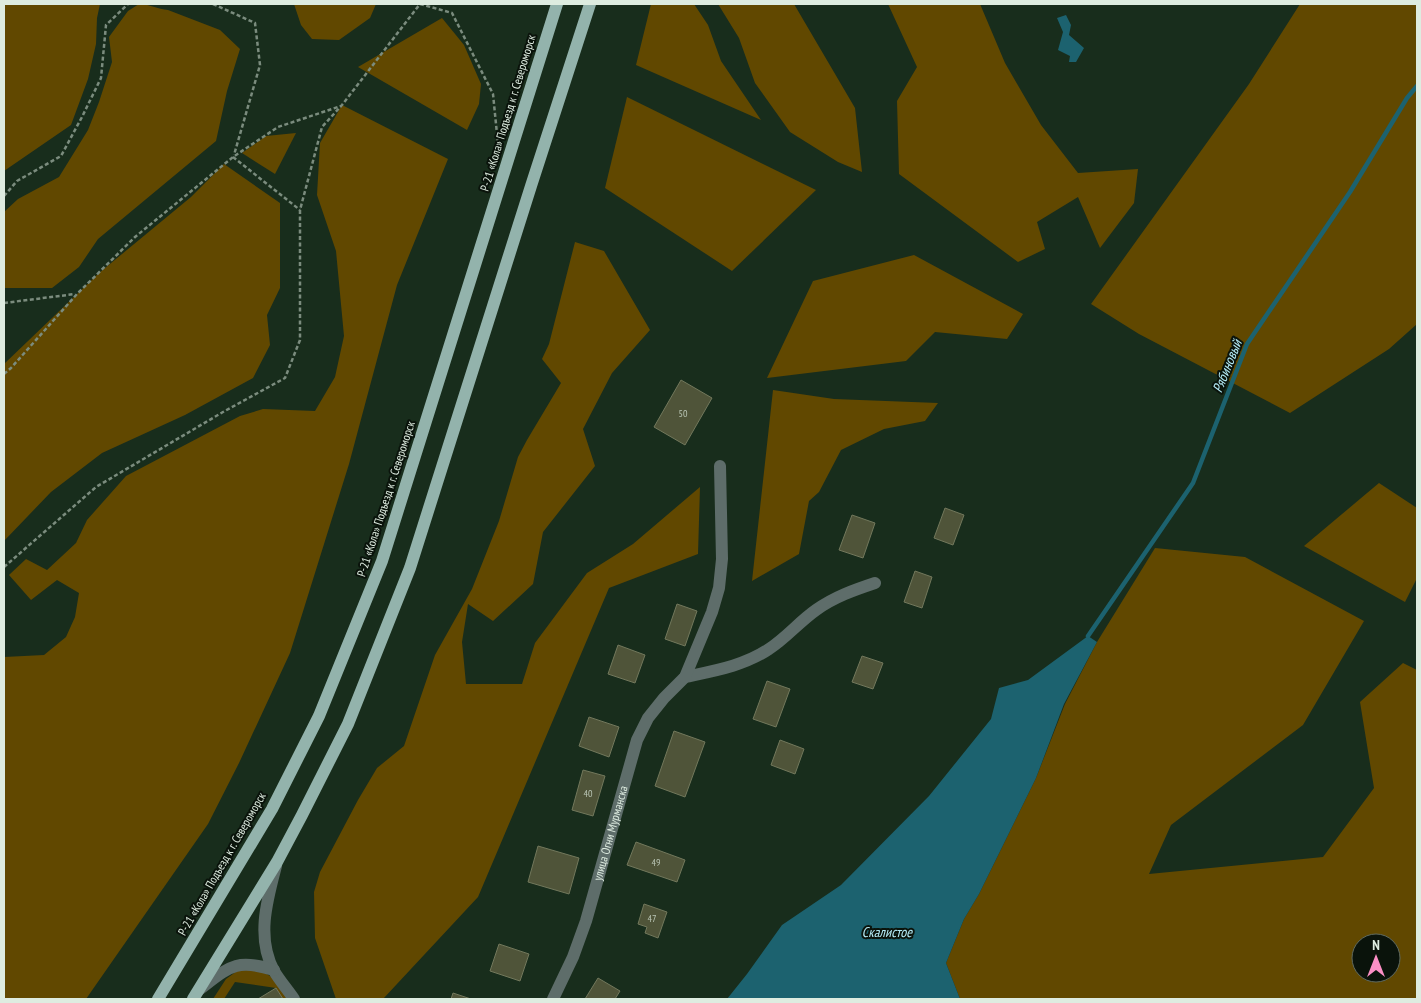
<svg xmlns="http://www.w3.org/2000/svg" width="1421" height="1003" font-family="'PT Sans Narrow',sans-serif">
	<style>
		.green { fill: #614800; fill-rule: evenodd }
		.water { fill: #1c626f }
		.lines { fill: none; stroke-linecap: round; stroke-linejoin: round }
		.stream { stroke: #1c626f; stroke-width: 4.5 }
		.building { fill: #4f5439; stroke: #72785c }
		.path { stroke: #7b8c7e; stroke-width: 2.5; stroke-dasharray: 4 2.5; stroke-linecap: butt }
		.minor { stroke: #5e6d6a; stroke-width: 12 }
		.major { stroke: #93b3ac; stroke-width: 12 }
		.labels { text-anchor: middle; stroke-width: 4; stroke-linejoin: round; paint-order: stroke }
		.number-label { font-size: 10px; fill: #bac6b6 }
		.street-label { font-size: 12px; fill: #deece0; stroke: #0a130b }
		.water-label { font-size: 14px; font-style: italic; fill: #b5ecf8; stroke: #0a130b }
	</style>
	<rect width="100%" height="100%" fill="#182d1c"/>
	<g class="green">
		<path d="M4 4H100L97 18 96 44 88 79 71 125 4 171Z"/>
		<path d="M139 4C149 4 158 9 168 10L220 30 240 49 227 91 216 141 98 239 79 267 52 288H4V212L18 199 59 177 88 130 99 102 112 62 109 37 128 11Z"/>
		<path d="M294 4H376L370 18 339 40 312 39 301 25Z"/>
		<path d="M651 4H694L708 25 721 61 761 120 636 65Z"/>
		<path d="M718 4H794L855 108 862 172 838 162 790 132 755 83 739 38Z"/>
		<path d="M888 4H980L1005 63 1041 125 1078 173 1138 169 1134 203 1100 248 1078 197 1037 222 1045 249 1018 262 899 174 897 101 917 67Z"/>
		<path d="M1300 4H1417V324L1389 349 1290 413 1139 334 1091 304 1249 84Z"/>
		<path d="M442 18 464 45 481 84 479 104 467 130 358 67Z"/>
		<path d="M627 97 816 190 732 271 605 188Z"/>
		<path d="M342 105 448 159 397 285 349 464 290 653 239 763 208 824 86 999H4V657L44 655 66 637 75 617 79 593 57 580 31 600 9 575 26 559 47 570 76 543 87 520 126 476 240 416 263 409 315 411 335 377 344 336 336 251 317 195 320 143Z"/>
		<path d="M296 133 275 174 242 153 266 136Z"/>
		<path d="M224 164 280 203V288L267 315 270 345 253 378 185 415 102 453 51 492 4 541V364L99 273 191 197Z"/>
		<path d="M575 242 604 251 650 330 612 373 583 429 595 466 543 532 533 584 493 621 468 604 462 642 466 684H522L535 643 587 573 633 544 700 487 698 554 609 588 478 897 383 999H336L315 938 314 892 320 872 358 800 377 768 404 746 435 655 472 589 499 521 518 457 527 440 561 383 542 359 549 344Z"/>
		<path d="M914 255 1023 314 1007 339 935 332 906 361 767 378 813 281Z"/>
		<path d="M773 390 834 399 938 403 925 421 884 429 841 450 819 492 809 501 799 554 752 581Z"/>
		<path d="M1379 483 1417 508V578L1405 602 1304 546Z"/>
		<path d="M1155 548 1245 557 1364 621 1303 725 1171 825 1149 874 1323 857 1374 788 1360 702 1403 663 1417 670V999H960L946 963 964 919 979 894 1036 778 1065 704 1097 642ZM1361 943H1391V973H1361Z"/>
		<path d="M255 969C275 976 278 982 289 999H283L276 988 235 982 224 999H213L226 979 237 971Z"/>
	</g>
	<g class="water">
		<path d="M1066 15 1071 25 1069 35 1084 48 1076 62H1069L1070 56 1058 50 1063 32 1057 18Z"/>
		<path d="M1088 636 1097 642 1064 704 1036 778 979 894 964 919 946 963 960 999H727L747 974 782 925 841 885 929 796 991 719 999 688 1028 680Z"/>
	</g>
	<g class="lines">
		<path class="stream" d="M1088 636 1193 483 1247 344 1350 192 1407 98 1417 86"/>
	</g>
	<g class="building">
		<path d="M681 380 712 398 685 445 654 427Z"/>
		<path d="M945 508 964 515 953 545 934 538Z"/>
		<path d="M852 515 875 523 863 558 839 550Z"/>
		<path d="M915 571 932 577 922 608 904 602Z"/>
		<path d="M677 604 697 611 685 646 665 639Z"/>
		<path d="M618 645 645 655 635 683 608 674Z"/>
		<path d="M862 656 883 663 873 689 852 682Z"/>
		<path d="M767 681 790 689 776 727 753 719Z"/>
		<path d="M589 717 619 727 609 757 579 746Z"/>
		<path d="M674 731 705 742 685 797 655 786Z"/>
		<path d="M780 740 804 749 795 774 771 765Z"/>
		<path d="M583 770 605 776 593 816 572 810Z"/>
		<path d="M636 842 685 860 677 882 627 865Z"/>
		<path d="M538 846 579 858 569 894 528 882Z"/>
		<path d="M644 904 667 912 658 938 645 933 647 927 638 924Z"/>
		<path d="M499 944 529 954 520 981 490 971Z"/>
		<path d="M598 978 620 991 615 999H585Z"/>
		<path d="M276 988 283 999H258Z"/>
		<path d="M453 993 471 999H451Z"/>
	</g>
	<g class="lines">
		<g class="path">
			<path d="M213 4 255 23 260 65 234 155"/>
			<path d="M420 4 452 13 493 94 498 144"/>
			<path d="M233 157 300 210"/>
			<path d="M4 196 17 181 61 156 82 117 101 78 106 25 128 4"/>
			<path d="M4 303 75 294"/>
			<path d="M4 374 11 368 77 294 135 237 233 157 278 127 341 106"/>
			<path d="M4 567 96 487 223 412 285 378 300 340V210L322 127 342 105 420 4"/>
		</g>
		<g class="minor">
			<path d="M685 677C713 671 744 666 769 649 786 638 799 622 816 610 834 597 854 590 875 583"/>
			<path d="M276 866C267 900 256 938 274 971 280 981 288 990 294 999"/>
			<path d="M200 989C229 967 236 958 274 970"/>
			<path id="s1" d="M553 999 573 957 586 921 637 740 648 718 664 698 685 677 712 612 719 588 722 559 720 466"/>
		</g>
		<g class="major">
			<path d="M158 999 272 809 319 716 382 561 557 4"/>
			<path d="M193 999 277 862 302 815 348 724 410 568 531 186 590 4"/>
		</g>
	</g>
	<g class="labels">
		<g class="number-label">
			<text x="683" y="417">50</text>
			<text x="588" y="797">40</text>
			<text x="656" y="866">49</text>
			<text x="652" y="922">47</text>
		</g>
		<g class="street-label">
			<text transform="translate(508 113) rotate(-73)" y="4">Р-21 «Кола» Подъезд к г. Североморск</text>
			<text transform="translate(386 499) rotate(-72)" y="4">Р-21 «Кола» Подъезд к г. Североморск</text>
			<text dy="4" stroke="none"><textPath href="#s1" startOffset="176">улица Огни Мурманска</textPath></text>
			<text transform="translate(222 864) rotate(-60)" y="4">Р-21 «Кола» Подъезд к г. Североморск</text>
		</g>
		<g class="water-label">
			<text transform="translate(1227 366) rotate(-68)" y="5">Рябиновый</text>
			<text x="887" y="937">Скалистое</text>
		</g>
	</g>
	<rect width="1421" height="1003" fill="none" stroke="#deece0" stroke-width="10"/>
	<g transform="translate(1376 958)"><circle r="24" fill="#0a130b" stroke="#5f6a60"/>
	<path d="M0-4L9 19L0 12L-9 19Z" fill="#fb8fc5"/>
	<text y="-8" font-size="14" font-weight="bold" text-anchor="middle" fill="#deece0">N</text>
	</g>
</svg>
